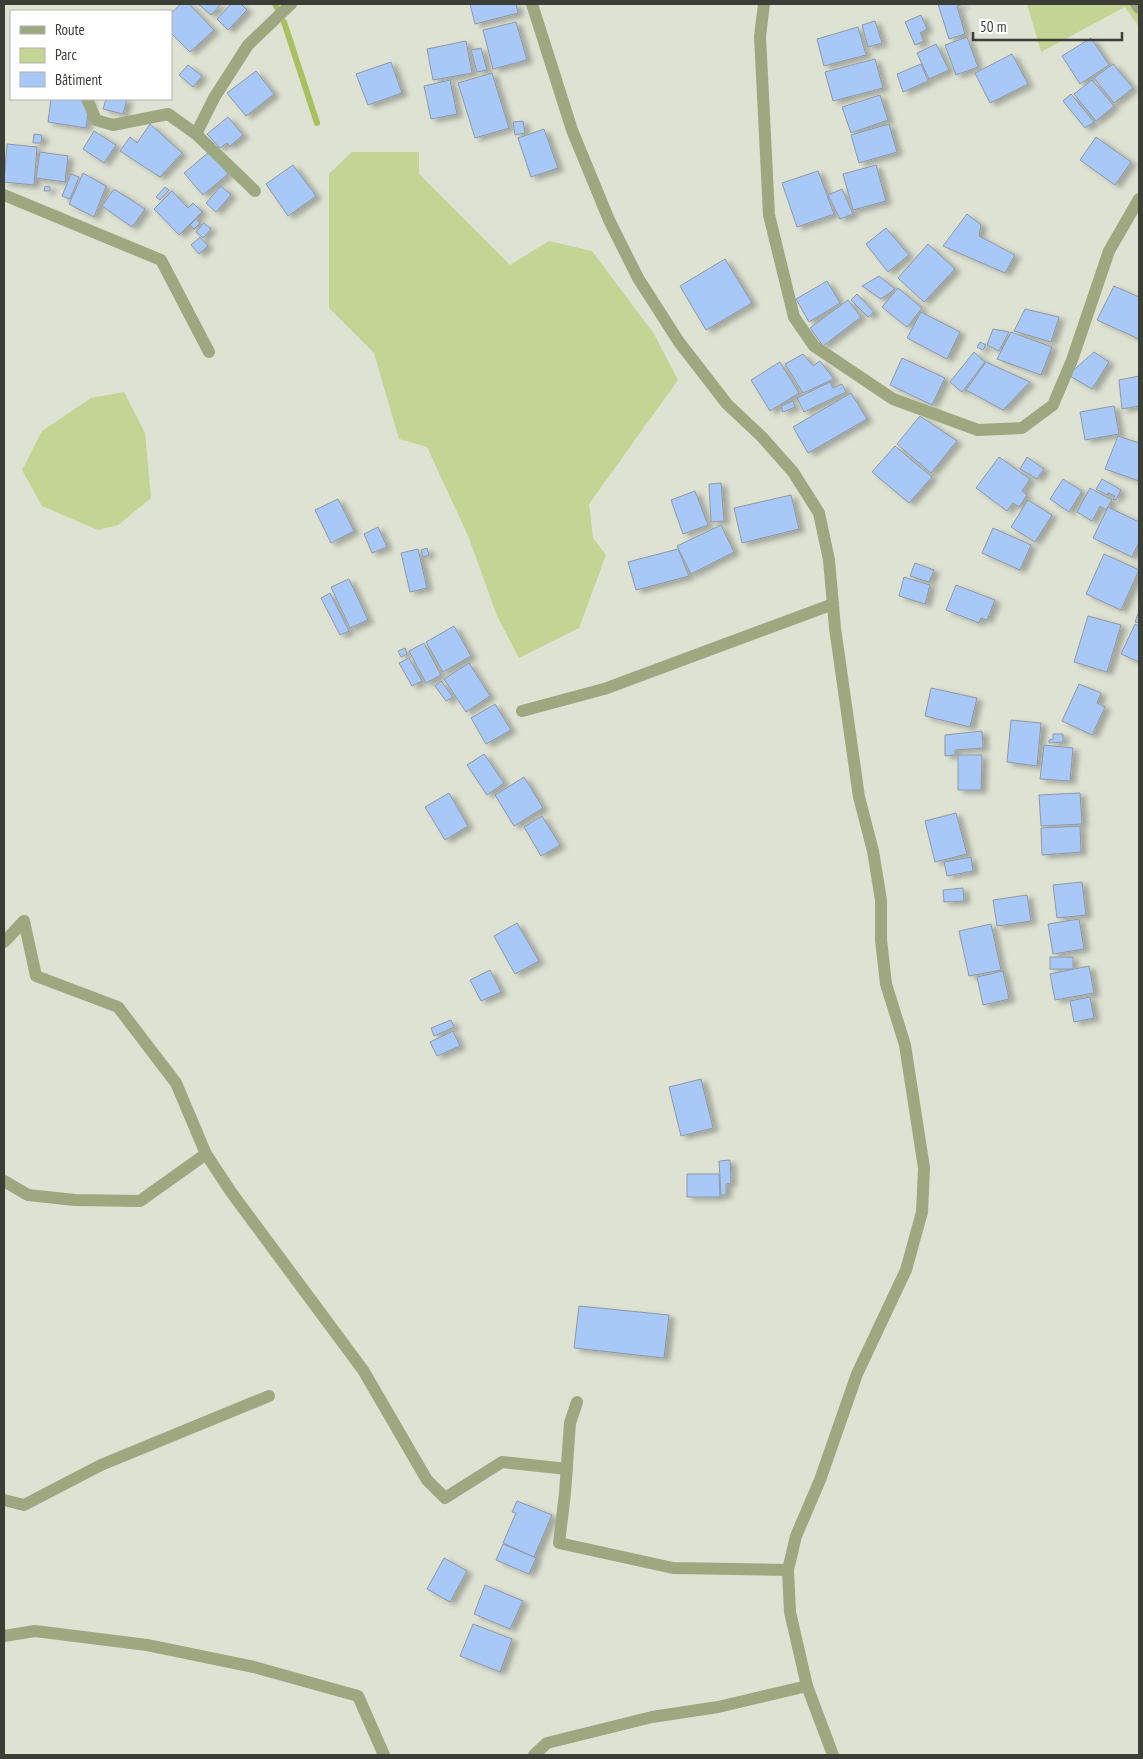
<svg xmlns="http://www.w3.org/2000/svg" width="1143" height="1759" font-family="'PT Sans Narrow',sans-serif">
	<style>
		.green { fill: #c3d494 }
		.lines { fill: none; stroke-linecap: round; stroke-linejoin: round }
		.stream { stroke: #a9c060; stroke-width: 6 }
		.building { fill: #a8c9f8; stroke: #8f98a4; filter: url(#shadow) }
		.street { stroke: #9da880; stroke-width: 12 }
	</style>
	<defs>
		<filter id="shadow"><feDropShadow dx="5.5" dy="3" stdDeviation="2.5" flood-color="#0004"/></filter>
	</defs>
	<rect width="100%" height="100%" fill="#dee2d3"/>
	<g class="green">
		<path d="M1027 4H1139V27L1125 7 1041 52Z"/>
		<path d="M352 152H419V174L510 265 549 241 592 251 654 334 678 380 589 504 593 538 606 555 579 628 519 658 497 616 469 538 427 447 399 439 374 353 329 308V174Z"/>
		<path d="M124 392 145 433 151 498 118 525 98 530 42 506 22 470 42 431 91 398Z"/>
	</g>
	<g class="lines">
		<g class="stream">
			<path d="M275 4 278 10"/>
			<path d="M284 22 317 123"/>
		</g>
	</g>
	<g class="building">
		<path d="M181 4H189L214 30 190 52 171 33V13Z"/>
		<path d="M198 4H221L211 15Z"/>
		<path d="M231 4H241L247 10 228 30 217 19Z"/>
		<path d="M470 4H516L518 13 475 24Z"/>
		<path d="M938 4H964L957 6 965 34 949 39Z"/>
		<path d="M921 15 927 29 920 33 924 41 915 45 905 22Z"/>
		<path d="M875 21 882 43 868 47 862 25Z"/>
		<path d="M516 22 527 60 493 69 483 30Z"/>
		<path d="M858 27 866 55 824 66 817 39Z"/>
		<path d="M967 37 978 67 956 75 945 45Z"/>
		<path d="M1091 38 1109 65 1080 84 1062 56Z"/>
		<path d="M466 41 472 73 433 80 427 49Z"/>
		<path d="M936 44 949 70 929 79 917 53Z"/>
		<path d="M481 48 487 70 477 72 471 50Z"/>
		<path d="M1012 54 1028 84 990 103 975 73Z"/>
		<path d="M875 59 883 88 833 101 825 72Z"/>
		<path d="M391 62 402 93 368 105 356 74Z"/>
		<path d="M921 64 928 81 903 92 897 74Z"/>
		<path d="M1113 64 1133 88 1114 103 1094 78Z"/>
		<path d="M188 65 202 76 193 87 179 75Z"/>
		<path d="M256 71 274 94 246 116 227 93Z"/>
		<path d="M492 73 509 128 475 138 458 83Z"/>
		<path d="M450 80 457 114 431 119 424 86Z"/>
		<path d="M1092 80 1114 106 1096 121 1074 94Z"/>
		<path d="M1071 94 1094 122 1085 128 1063 101Z"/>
		<path d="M880 95 888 120 851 133 842 107Z"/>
		<path d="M51 99H90L86 128 48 122Z"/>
		<path d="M106 99H127L123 114 103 109Z"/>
		<path d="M228 117 243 135 230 146 227 143 220 148 207 134Z"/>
		<path d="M523 121 525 133 515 135 513 122Z"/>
		<path d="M150 124 182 153 160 177 120 151 130 137 137 143Z"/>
		<path d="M889 124 897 152 859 163 851 135Z"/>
		<path d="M544 129 558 168 531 177 518 138Z"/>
		<path d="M94 131 116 145 104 163 83 149Z"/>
		<path d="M34 134 42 135 41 143H33Z"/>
		<path d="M1096 137 1131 162 1115 185 1080 160Z"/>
		<path d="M7 144 37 147 34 185 4 182Z"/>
		<path d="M40 152 68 156 65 182 36 178Z"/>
		<path d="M209 152 228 174 203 195 184 173Z"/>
		<path d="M293 165 316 196 288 216 266 184Z"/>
		<path d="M876 165 886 201 853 210 843 174Z"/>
		<path d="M818 171 834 214 797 227 782 183Z"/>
		<path d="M83 173 106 186 94 217 69 204Z"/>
		<path d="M71 174 79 177 70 199 62 196Z"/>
		<path d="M45 186 50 187V191H44Z"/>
		<path d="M221 186 231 195 216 212 206 203Z"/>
		<path d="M165 187 169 190 160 200 156 197Z"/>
		<path d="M114 189 145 209 132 227 102 206Z"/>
		<path d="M842 189 853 214 840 219 828 195Z"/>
		<path d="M172 191 188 208 193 203 202 212 179 235 154 209Z"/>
		<path d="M967 214 981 225 979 236 1015 255 1005 273 943 246Z"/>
		<path d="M196 219 200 223 194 229 190 225Z"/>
		<path d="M204 223 211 229 203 238 196 232Z"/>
		<path d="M886 228 909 255 888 272 866 244Z"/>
		<path d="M200 237 208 246 199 254 191 245Z"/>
		<path d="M928 244 955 269 924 302 898 278Z"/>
		<path d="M725 259 752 303 706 330 680 286Z"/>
		<path d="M879 276 895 289 881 299 862 286Z"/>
		<path d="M827 281 840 303 809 322 796 299Z"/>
		<path d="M1114 286 1139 297V339L1097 320Z"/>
		<path d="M898 288 922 308 907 327 882 307Z"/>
		<path d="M857 294 874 312 868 317 851 300Z"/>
		<path d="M848 300 861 317 823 346 810 328Z"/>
		<path d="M1025 309 1059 317 1051 342 1014 331Z"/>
		<path d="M921 312 960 332 947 359 907 338Z"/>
		<path d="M993 329 1009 332 999 351 987 345Z"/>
		<path d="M1011 332 1052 347 1041 375 997 359Z"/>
		<path d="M980 342 986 345 983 350 977 347Z"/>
		<path d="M974 352 985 362 962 392 950 382Z"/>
		<path d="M1094 352 1109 362 1092 389 1068 375Z"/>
		<path d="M803 354 813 366 820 361 834 379 803 393 785 364Z"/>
		<path d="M902 358 945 378 932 405 890 385Z"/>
		<path d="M780 362 799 393 770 411 751 380Z"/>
		<path d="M986 362 1030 382 1003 410 966 390Z"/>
		<path d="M1139 376V406L1122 409 1119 380Z"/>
		<path d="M830 382 833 388 842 384 846 392 804 412 797 398Z"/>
		<path d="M851 393 867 419 808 453 793 427Z"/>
		<path d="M793 401 795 407 783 412 781 406Z"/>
		<path d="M1114 406 1119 434 1085 440 1080 412Z"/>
		<path d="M920 416 957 441 931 473 897 444Z"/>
		<path d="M1118 436 1139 443V481L1105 469Z"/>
		<path d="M895 446 932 477 909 503 872 472Z"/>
		<path d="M999 457 1030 479 1022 491 1027 495 1019 507 1013 503 1007 511 976 488Z"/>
		<path d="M1027 457 1044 469 1037 479 1020 469Z"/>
		<path d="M1063 479 1082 491 1069 512 1050 499Z"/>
		<path d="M1102 479 1121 490 1116 500 1113 499 1115 496 1108 493 1107 495 1096 489Z"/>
		<path d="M721 483 724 521 711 522 709 484Z"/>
		<path d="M1090 488 1112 500 1106 510 1100 506 1092 521 1077 512Z"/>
		<path d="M695 491 708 525 683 534 671 500Z"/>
		<path d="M791 495 799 529 742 543 734 508Z"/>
		<path d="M338 499 354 531 331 543 315 510Z"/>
		<path d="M1028 500 1052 515 1035 542 1011 527Z"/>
		<path d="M1108 507 1139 522V542L1132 557 1093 538Z"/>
		<path d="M721 525 734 552 691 574 677 546Z"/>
		<path d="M378 527 387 547 372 553 364 534Z"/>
		<path d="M993 528 1031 545 1020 570 982 553Z"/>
		<path d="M427 548 429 555 423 557 421 550Z"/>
		<path d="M418 549 427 588 410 592 401 553Z"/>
		<path d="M678 549 689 576 636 590 628 562Z"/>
		<path d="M1104 554 1139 570 1121 610 1086 594Z"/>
		<path d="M915 563 934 570 929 582 910 576Z"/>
		<path d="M904 577 930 585 925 604 899 596Z"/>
		<path d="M349 579 368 620 350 628 331 587Z"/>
		<path d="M956 585 995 600 987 620 981 618 979 623 946 610Z"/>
		<path d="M330 593 349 631 340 635 321 598Z"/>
		<path d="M1139 611V623L1135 622Z"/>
		<path d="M1088 616 1121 625 1107 672 1074 662Z"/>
		<path d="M1135 624 1139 626V662L1121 654Z"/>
		<path d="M454 626 471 656 443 672 426 642Z"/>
		<path d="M424 643 441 675 426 683 409 651Z"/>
		<path d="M405 648 407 654 401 657 398 651Z"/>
		<path d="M409 658 422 681 412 686 399 663Z"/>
		<path d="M469 663 490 696 466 712 444 679Z"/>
		<path d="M441 681 453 697 446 701 435 686Z"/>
		<path d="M1079 684 1101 693 1097 703 1105 707 1092 735 1062 721Z"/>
		<path d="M931 688 977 698 970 727 925 716Z"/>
		<path d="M495 704 511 730 486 744 471 718Z"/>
		<path d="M1011 720 1041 723 1037 766 1007 762Z"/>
		<path d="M982 731 983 748 955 750V755L945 756V735Z"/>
		<path d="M1053 734H1063V742L1049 743V740L1053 739Z"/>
		<path d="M1044 745 1073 748 1070 781 1040 779Z"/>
		<path d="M484 754 504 783 487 795 467 765Z"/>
		<path d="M958 755H982L981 790H958Z"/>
		<path d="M524 777 543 808 514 826 495 795Z"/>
		<path d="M449 793 468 826 445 840 425 807Z"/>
		<path d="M1080 793 1082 824 1041 826 1039 795Z"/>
		<path d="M956 813 967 854 935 862 925 821Z"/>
		<path d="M542 816 560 845 541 856 524 827Z"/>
		<path d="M1080 826 1081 852 1042 855 1041 828Z"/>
		<path d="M971 857 973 871 947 876 944 862Z"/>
		<path d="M1082 882 1086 915 1057 918 1053 885Z"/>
		<path d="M963 888 964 901 944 902 943 890Z"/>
		<path d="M1027 895 1031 921 997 926 993 900Z"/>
		<path d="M1079 919 1084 949 1053 954 1048 924Z"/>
		<path d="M517 923 539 961 515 974 494 936Z"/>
		<path d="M991 924 1001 970 969 976 959 931Z"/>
		<rect x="1050" y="957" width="23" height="12"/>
		<path d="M1089 966 1094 993 1055 1000 1050 974Z"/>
		<path d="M490 970 501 992 481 1001 470 980Z"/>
		<path d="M1003 971 1009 999 983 1005 977 977Z"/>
		<path d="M1090 997 1094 1018 1074 1022 1070 1001Z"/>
		<path d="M451 1020 454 1027 434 1036 431 1028Z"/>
		<path d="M453 1031 460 1046 437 1056 430 1042Z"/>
		<path d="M701 1079 713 1128 681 1136 669 1087Z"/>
		<path d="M730 1160 731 1183 726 1184V1195H721L719 1161Z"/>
		<path d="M687 1174H719L720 1197H687Z"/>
		<path d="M579 1306 669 1315 664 1358 574 1348Z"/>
		<path d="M517 1501 552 1515 534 1557 503 1543 516 1513 512 1512Z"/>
		<path d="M503 1544 536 1558 529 1574 496 1560Z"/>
		<path d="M444 1558 467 1571 450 1602 427 1589Z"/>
		<path d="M485 1585 523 1601 510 1629 474 1614Z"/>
		<path d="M473 1624 512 1639 500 1672 460 1656Z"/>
	</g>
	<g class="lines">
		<g class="street">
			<path d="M532 4 572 130 609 220 638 278 679 342 727 404 762 437 793 472 819 513 829 560 835 628 859 797 873 851 881 900V940L886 984 905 1045 924 1168 922 1212 906 1270 857 1374 820 1480 796 1536 788 1570 790 1612 807 1686 833 1755"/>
			<path d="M764 4 760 36 769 215 794 317 814 346 893 399 978 430 1022 428 1053 405 1072 360 1109 251 1139 199"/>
			<path d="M1136 4 1139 8"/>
			<path d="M87 99 96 120 113 125 168 114 196 134 255 191"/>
			<path d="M196 134 214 98 248 45 291 4"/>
			<path d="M4 195 161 260 209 352"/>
			<path d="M522 711 604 689 833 604"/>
			<path d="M24 921 36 976 118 1007 176 1083 206 1154 231 1192 363 1370 427 1480 445 1498 502 1462 567 1469"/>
			<path d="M4 942 24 921"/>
			<path d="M4 1181 28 1195 75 1200 140 1201 206 1154"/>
			<path d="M577 1402 570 1423 565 1493 559 1543 673 1568 788 1570"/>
			<path d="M4 1500 24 1505 101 1465 269 1396"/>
			<path d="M4 1636 35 1631 147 1645 254 1667 358 1696 384 1755"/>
			<path d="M534 1755 547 1743 652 1717 718 1707 807 1686"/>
		</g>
	</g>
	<rect width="1143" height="1759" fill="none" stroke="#3b3d37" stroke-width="10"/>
	<rect x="10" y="10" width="162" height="90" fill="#ffffff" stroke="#b1b1af"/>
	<rect x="20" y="26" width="25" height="8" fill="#9da880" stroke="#b1b1af"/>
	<text x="55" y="35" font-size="15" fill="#3b3d37">Route</text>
	<rect x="20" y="48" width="25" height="15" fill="#c3d494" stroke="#b1b1af"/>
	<text x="55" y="60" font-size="15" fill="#3b3d37">Parc</text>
	<rect x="20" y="72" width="25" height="15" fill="#a8c9f8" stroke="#b1b1af"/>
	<text x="55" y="85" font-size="15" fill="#3b3d37">Bâtiment</text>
	<path d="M973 32v8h149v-8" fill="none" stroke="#3b3d37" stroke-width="2.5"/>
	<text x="980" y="32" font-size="15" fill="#3b3d37" stroke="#ffffff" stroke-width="4" paint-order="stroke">50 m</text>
</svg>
